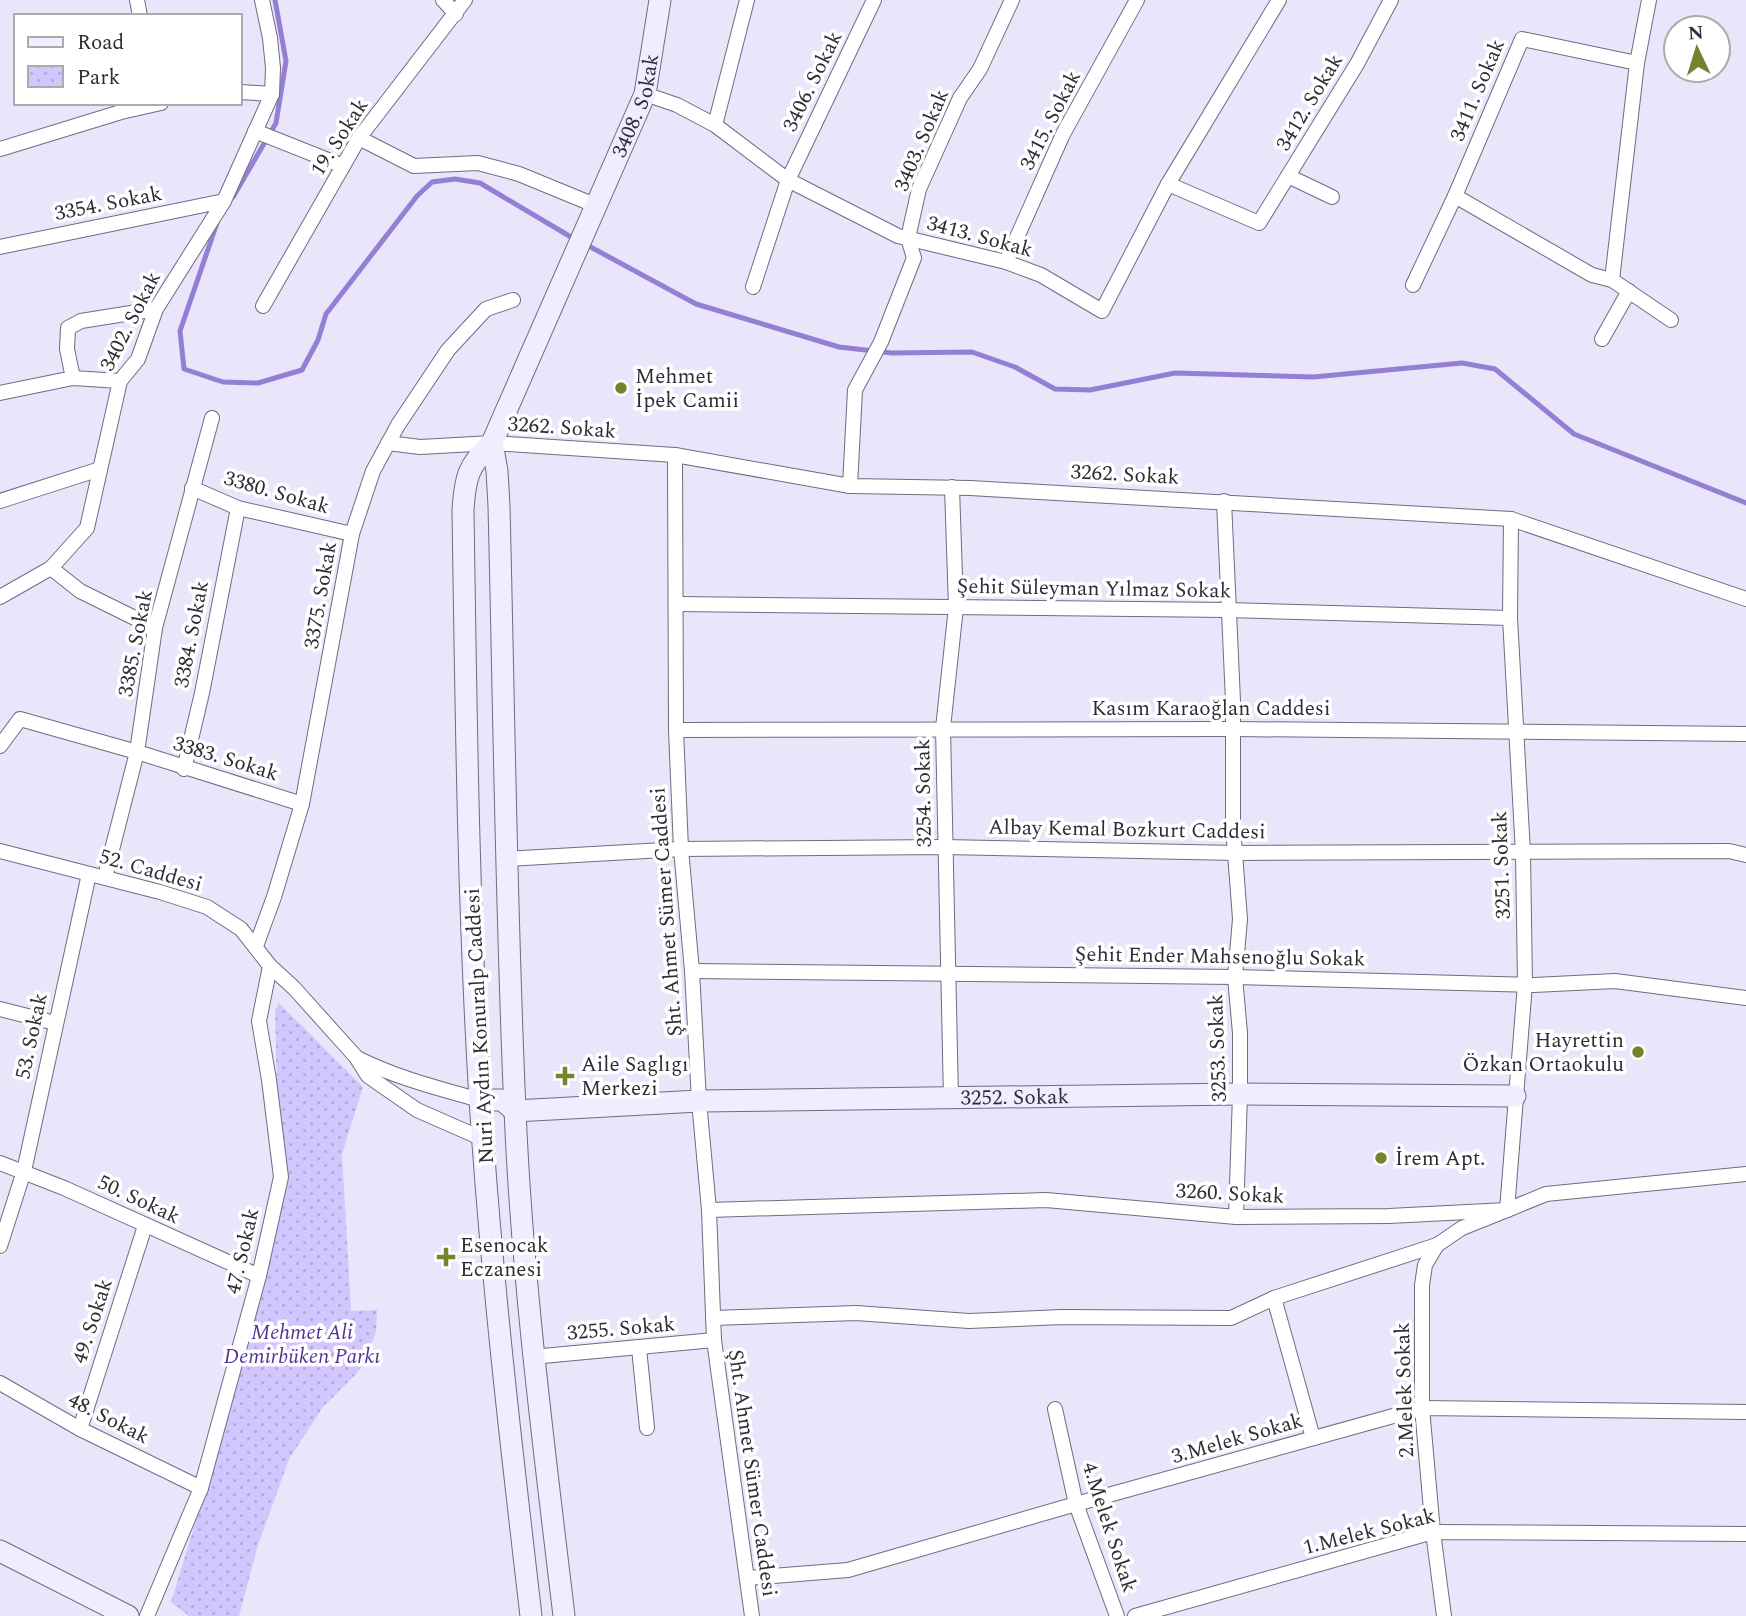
<svg xmlns="http://www.w3.org/2000/svg" width="1746" height="1616" font-family="Spectral,serif">
	<style>
		.park { fill: url(#park-dots) }
		.lines { fill: none; stroke-linecap: round; stroke-linejoin: round }
		.stream { stroke: #957fd5; stroke-width: 5 }
		.street-casing { stroke: #706b7f; stroke-width: 16 }
		.secondary-casing { stroke: #706b7f; stroke-width: 23 }
		.street { stroke: #fff; stroke-width: 14 }
		.secondary { stroke: #f0edfe; stroke-width: 21 }
		.poi-dot { fill: #78812c; stroke: #fff; stroke-width: 2.5 }
		.labels { text-anchor: middle; stroke-width: 7; stroke-linejoin: round; paint-order: stroke }
		.street-label { font-size: 21px; fill: #2e2c34; stroke: #fff }
		.poi-label { font-size: 21px; fill: #2e2c34; stroke: #fff; text-anchor: start }
		.park-label { font-size: 21px; font-style: italic; fill: #563298; stroke: #fff }
	</style>
	<defs>
		<pattern id="park-dots" width="8" height="8" patternUnits="userSpaceOnUse" patternTransform="scale(1.75)"><rect width="8" height="8" fill="#d2c6fe"/><path d="M2 2h.1M6 6h.1" fill="none" stroke="#b5aada" stroke-width="1.8" stroke-linecap="round"/></pattern>
	</defs>
	<rect width="100%" height="100%" fill="#e9e5fb"/>
	<path class="park" d="M279 1003 363 1087 342 1154 351 1311 377 1310 376 1331 367 1357 357 1373 323 1407 289 1459 258 1545 239 1616H189L171 1602 224 1430 279 1168 275 1010Z"/>
	<g class="lines">
		<g class="stream">
			<path d="M233 197 276 123 286 61 275 0"/>
			<path d="M217 223 180 331 184 369 223 382 258 383 302 370 318 340 326 314 417 196 432 182 455 179 480 183 576 240"/>
			<path d="M585 244 696 304 839 347 892 353 972 352 1015 367 1055 389 1090 390 1175 373 1313 377 1462 363 1495 369 1574 434 1746 503"/>
		</g>
		<g class="street-casing">
			<g id="street">
				<path d="M137 0 140 16"/>
				<path d="M443 0 456 14"/>
				<path d="M240 92 272 94"/>
				<path d="M645 94 677 105 715 125 788 180 898 236 1006 262 1041 275 1102 311 1168 184 1279 0"/>
				<path d="M715 125 747 0"/>
				<path d="M255 131 343 166"/>
				<path d="M359 138 414 166 478 163 519 174 597 206"/>
				<path d="M0 149 121 112 161 103"/>
				<path d="M1288 176 1332 197"/>
				<path d="M1168 184 1259 223 1357 64 1391 0"/>
				<path d="M1455 196 1592 275 1612 280 1671 320"/>
				<path d="M0 247 224 201"/>
				<path d="M1006 262 1063 134 1137 0"/>
				<path d="M1612 280 1637 63"/>
				<path d="M1413 285 1455 196 1522 39 1637 63 1649 0"/>
				<path d="M753 287 788 180 874 0"/>
				<path d="M263 306 359 138 465 0"/>
				<path d="M1602 339 1629 291"/>
				<path d="M73 378 67 349 68 328 81 321 156 309"/>
				<path d="M0 393 73 378 120 381"/>
				<path d="M388 443 420 447 492 443 675 455 850 486 970 488 1511 519 1746 599"/>
				<path d="M675 455 676 730 681 849 692 971 699 1101 709 1210 714 1340 752 1616"/>
				<path d="M850 486 855 390 881 342 914 258 908 238 919 189 960 98 980 69 1012 0"/>
				<path d="M192 488 238 508 352 534"/>
				<path d="M0 501 100 469"/>
				<path d="M1224 501 1233 701V827L1240 919 1235 977 1240 1033V1094L1236 1217"/>
				<path d="M51 568 80 591 155 628"/>
				<path d="M0 597 51 568 87 528 120 381 138 359 156 309 224 201 272 94 273 68 270 38 262 0"/>
				<path d="M677 604 1228 610 1510 618"/>
				<path d="M676 730 1233 729 1746 734"/>
				<path d="M0 746 20 719 137 752 302 804"/>
				<path d="M184 769 202 693 238 508"/>
				<path d="M0 851 160 892 207 907 241 929 270 966 294 988 356 1057 368 1076 417 1110 483 1139"/>
				<path d="M506 859 681 849 944 847 1237 853 1729 851 1746 855"/>
				<path d="M105 877 137 752 155 628 212 418"/>
				<path d="M256 946 274 897 302 804 352 534 373 471 398 425 448 350 486 309 513 300"/>
				<path d="M692 971 1235 977 1534 985 1615 981 1746 998"/>
				<path d="M0 1009 55 1023"/>
				<path d="M357 1058C397 1078 437 1088 480 1100"/>
				<path d="M951 1099 943 728 956 607 952 487"/>
				<path d="M0 1163 64 1188 259 1276"/>
				<path d="M709 1210 1046 1200 1236 1217 1389 1216 1507 1210 1546 1194 1746 1174"/>
				<path d="M0 1246 24 1171 89 874"/>
				<path d="M1274 1298 1313 1438"/>
				<path d="M713 1318 856 1313 969 1321 1062 1317 1231 1318 1274 1298 1437 1245"/>
				<path d="M639 1348 647 1428"/>
				<path d="M532 1357 714 1340"/>
				<path d="M0 1383 80 1429 201 1488"/>
				<path d="M1055 1409 1076 1504 1117 1616"/>
				<path d="M80 1429 145 1226"/>
				<path d="M748 1578 848 1570 1076 1504 1422 1408 1746 1412"/>
				<path d="M147 1616 201 1488 259 1276 281 1177 269 1080 259 1021 270 966"/>
				<path d="M1135 1616 1433 1532 1746 1534"/>
				<path d="M1444 1616 1433 1532 1422 1408V1285L1425 1265 1437 1245 1462 1228 1507 1210 1525 984 1523 853 1510 618 1511 519"/>
			</g>
		</g>
		<g class="secondary-casing">
			<g id="secondary">
				<path d="M492 443 497 471 499 506C504 707 506 909 515 1110 522 1279 544 1448 564 1616"/>
				<path id="s1" d="M480 1100H502L515 1111 699 1101 1240 1094 1515 1096"/>
				<path d="M0 1551 128 1616"/>
				<path id="s2" d="M531 1616C511 1445 491 1273 480 1100 468 904 466 707 463 510 465 478 468 465 492 443L645 94 660 0"/>
			</g>
		</g>
		<use href="#street" class="street"/>
		<use href="#secondary" class="secondary"/>
	</g>
	<g class="poi-dot">
		<circle cx="621" cy="388" r="7"/>
		<circle cx="1638" cy="1052" r="7"/>
		<path d="M561.5 1065.5h7v7h7v7h-7v7h-7v-7h-7v-7h7z"/>
		<circle cx="1381" cy="1158" r="7"/>
		<path d="M442.5 1246.5h7v7h7v7h-7v7h-7v-7h-7v-7h7z"/>
	</g>
	<g class="labels">
		<g class="street-label">
			<text transform="translate(812 81) rotate(-64)" y="7">3406. Sokak</text>
			<text transform="translate(1477 90) rotate(-67)" y="7">3411. Sokak</text>
			<text transform="translate(1309 102) rotate(-59)" y="7">3412. Sokak</text>
			<text dy="7" stroke="none"><textPath href="#s2" startOffset="1552">3408. Sokak</textPath></text>
			<text transform="translate(1050 120) rotate(-63)" y="7">3415. Sokak</text>
			<text transform="translate(339 137) rotate(-57)" y="7">19. Sokak</text>
			<text transform="translate(921 140) rotate(-67)" y="7">3403. Sokak</text>
			<text transform="translate(108 203) rotate(-11)" y="7">3354. Sokak</text>
			<text transform="translate(980 236) rotate(15)" y="7">3413. Sokak</text>
			<text transform="translate(130 321) rotate(-63)" y="7">3402. Sokak</text>
			<text transform="translate(562 427) rotate(4)" y="7">3262. Sokak</text>
			<text transform="translate(1125 474) rotate(3)" y="7">3262. Sokak</text>
			<text transform="translate(277 492) rotate(16)" y="7">3380. Sokak</text>
			<text transform="translate(1094 588) rotate(1)" y="7">Şehit Süleyman Yılmaz Sokak</text>
			<text transform="translate(320 595) rotate(-80)" y="7">3375. Sokak</text>
			<text transform="translate(191 634) rotate(-79)" y="7">3384. Sokak</text>
			<text transform="translate(135 643) rotate(-79)" y="7">3385. Sokak</text>
			<text x="1211" y="715">Kasım Karaoğlan Caddesi</text>
			<text transform="translate(226 758) rotate(17)" y="7">3383. Sokak</text>
			<text transform="translate(923 793) rotate(-91)" y="7">3254. Sokak</text>
			<text transform="translate(1127 829) rotate(1)" y="7">Albay Kemal Bozkurt Caddesi</text>
			<text transform="translate(1501 865) rotate(-92)" y="7">3251. Sokak</text>
			<text transform="translate(151 870) rotate(16)" y="7">52. Caddesi</text>
			<text transform="translate(666 912) rotate(-94)" y="7">Şht. Ahmet Sümer Caddesi</text>
			<text transform="translate(1220 956) rotate(1)" y="7">Şehit Ender Mahsenoğlu Sokak</text>
			<text transform="translate(479 1026) rotate(-93)" y="7">Nuri Aydın Konuralp Caddesi</text>
			<text transform="translate(31 1036) rotate(-78)" y="7">53. Sokak</text>
			<text transform="translate(1217 1048) rotate(-92)" y="7">3253. Sokak</text>
			<text dy="7" stroke="none"><textPath href="#s1" startOffset="539">3252. Sokak</textPath></text>
			<text transform="translate(1230 1193) rotate(3)" y="7">3260. Sokak</text>
			<text transform="translate(139 1199) rotate(25)" y="7">50. Sokak</text>
			<text transform="translate(242 1251) rotate(-77)" y="7">47. Sokak</text>
			<text transform="translate(92 1321) rotate(-72)" y="7">49. Sokak</text>
			<text transform="translate(621 1328) rotate(-5)" y="7">3255. Sokak</text>
			<text transform="translate(1404 1390) rotate(-92)" y="7">2.Melek Sokak</text>
			<text transform="translate(109 1418) rotate(27)" y="7">48. Sokak</text>
			<text transform="translate(1237 1438) rotate(-16)" y="7">3.Melek Sokak</text>
			<text transform="translate(753 1473) rotate(82)" y="7">Şht. Ahmet Sümer Caddesi</text>
			<text transform="translate(1110 1527) rotate(72)" y="7">4.Melek Sokak</text>
			<text transform="translate(1369 1531) rotate(-14)" y="7">1.Melek Sokak</text>
		</g>
		<g class="poi-label">
			<text x="635" y="383">Mehmet<tspan x="635" dy="24">İpek Camii</tspan></text>
			<text x="1624" y="1047" text-anchor="end">Hayrettin<tspan x="1624" dy="24">Özkan Ortaokulu</tspan></text>
			<text x="581" y="1071">Aile Saglıgı<tspan x="581" dy="24">Merkezi</tspan></text>
			<text x="1395" y="1165">İrem Apt.</text>
			<text x="460" y="1252">Esenocak<tspan x="460" dy="24">Eczanesi</tspan></text>
		</g>
		<g class="park-label">
			<text x="302" y="1339">Mehmet Ali<tspan x="302" dy="24">Demirbüken Parkı</tspan></text>
		</g>
	</g>
	<rect x="14" y="14" width="228" height="91" fill="#ffffff" stroke="#ababae" stroke-width="2"/>
	<rect x="28" y="37" width="35" height="10" fill="#f0edfe" stroke="#ababae" stroke-width="2"/>
	<text x="77" y="49" font-size="21" fill="#2e2c34">Road</text>
	<rect x="28" y="66" width="35" height="21" fill="url(#park-dots)" stroke="#ababae" stroke-width="2"/>
	<text x="77" y="84" font-size="21" fill="#2e2c34">Park</text>
	<g transform="translate(1697 49) rotate(356)"><circle r="33" fill="#ffffff" stroke="#ababae" stroke-width="2"/>
	<path d="M0-5L12 26L0 18L-12 26Z" fill="#78812c"/>
	<text y="-10" font-size="19" font-weight="bold" text-anchor="middle" fill="#2e2c34">N</text>
	</g>
</svg>
